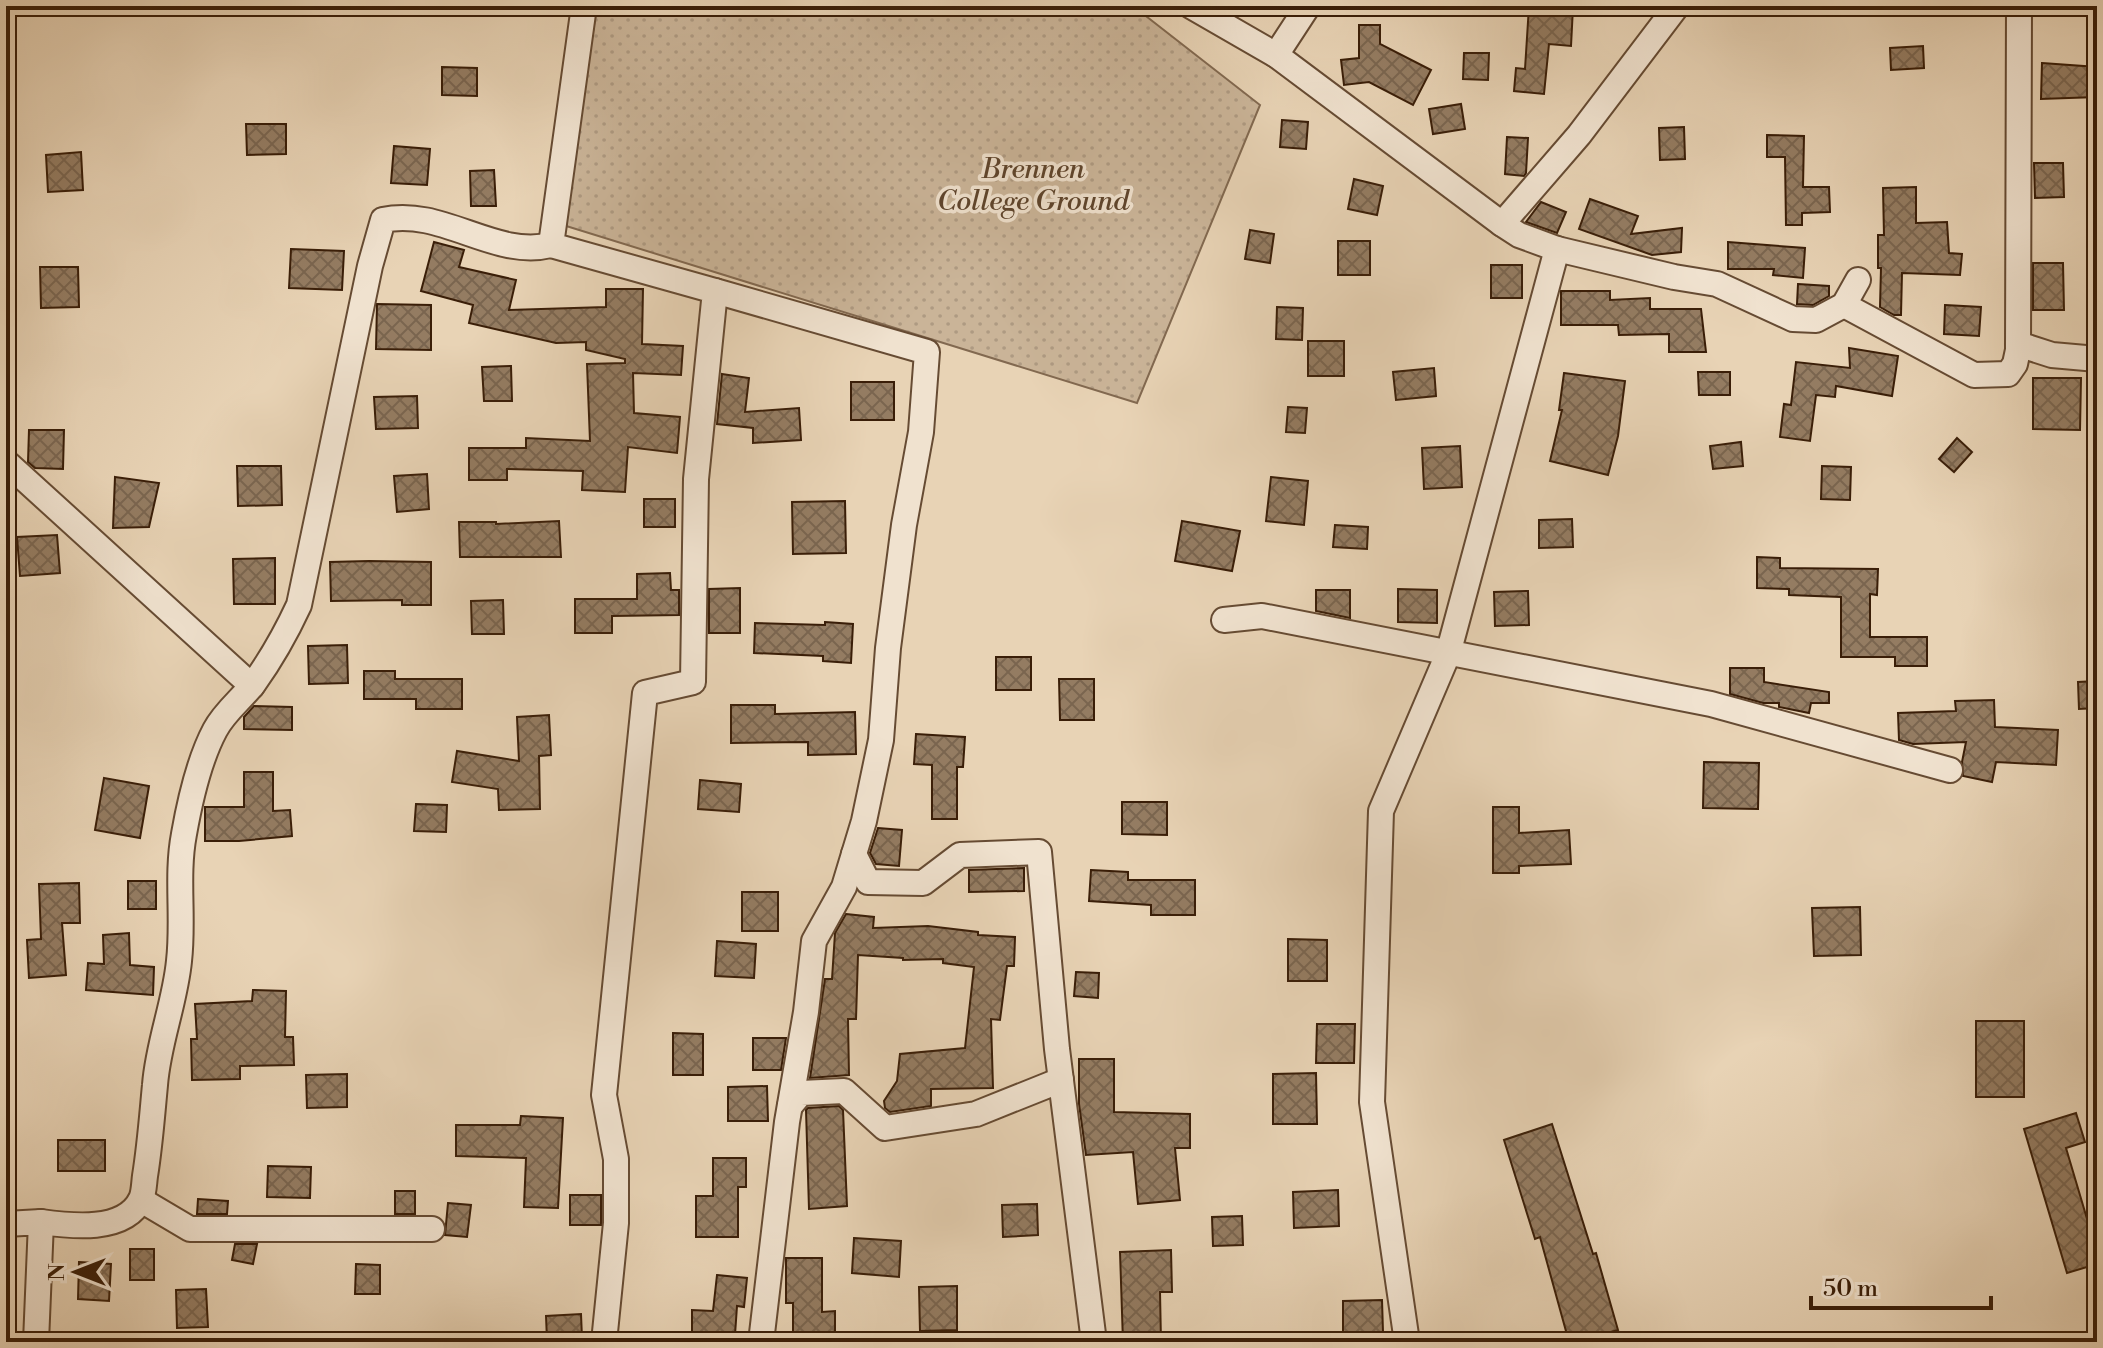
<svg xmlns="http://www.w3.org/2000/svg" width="2103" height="1348" font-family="'Libre Bodoni',serif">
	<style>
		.park { fill: url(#park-dots); stroke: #826950; stroke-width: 2 }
		.building { fill: url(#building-cross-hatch); stroke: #3a1e08; stroke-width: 2 }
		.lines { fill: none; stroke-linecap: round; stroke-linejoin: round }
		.minor-casing { stroke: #664b33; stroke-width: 28 }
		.minor { stroke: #f0e2cf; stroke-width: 24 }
		.labels { text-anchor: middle; stroke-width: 7; stroke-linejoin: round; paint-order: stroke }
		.park-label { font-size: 28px; font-style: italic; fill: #5e442c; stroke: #f0e2cf }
	</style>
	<defs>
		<pattern id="park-dots" width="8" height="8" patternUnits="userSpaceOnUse" patternTransform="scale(2)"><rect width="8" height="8" fill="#cab498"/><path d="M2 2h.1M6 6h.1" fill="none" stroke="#ae9a82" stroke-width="1.8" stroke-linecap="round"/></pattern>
		<pattern id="building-cross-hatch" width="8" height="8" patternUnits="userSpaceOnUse" patternTransform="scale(2)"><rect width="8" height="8" fill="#947c62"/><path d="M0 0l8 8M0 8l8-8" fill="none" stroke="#7a654f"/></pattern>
	</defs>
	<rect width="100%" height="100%" fill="#e8d3b5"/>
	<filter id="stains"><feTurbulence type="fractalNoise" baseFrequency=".0025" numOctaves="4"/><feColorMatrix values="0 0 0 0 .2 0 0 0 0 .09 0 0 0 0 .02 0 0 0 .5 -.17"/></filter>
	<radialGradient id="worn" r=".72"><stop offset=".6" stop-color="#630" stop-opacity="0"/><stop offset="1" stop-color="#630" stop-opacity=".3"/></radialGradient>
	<path class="park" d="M597 6H1133L1260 105 1137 403 563 225Z"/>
	<g class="building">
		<path d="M1529 6 1573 7 1571 46 1549 44 1544 94 1514 91 1516 68 1525 69Z"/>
		<path d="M1359 25H1380V44L1431 70 1413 105 1369 82 1344 85 1341 60 1359 58Z"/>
		<path d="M1923 46 1924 68 1891 70 1890 48Z"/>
		<path d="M1464 53H1489L1488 80 1463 79Z"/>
		<path d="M2042 63 2097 67V97L2041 99Z"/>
		<path d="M442 67 477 68V96L442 95Z"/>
		<path d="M1461 104 1465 129 1433 134 1429 109Z"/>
		<path d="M1282 120 1308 122 1306 149 1280 147Z"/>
		<path d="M246 124H286V154L247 155Z"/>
		<path d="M1684 127 1685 159 1660 160 1659 128Z"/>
		<path d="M1767 135 1804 136 1803 187H1829L1830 212 1802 213V225H1786L1785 157H1767Z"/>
		<path d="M1507 137 1528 138 1526 173 1524 176 1505 174Z"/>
		<path d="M394 146 430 149 427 185 391 183Z"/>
		<path d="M81 152 83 190 48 192 46 155Z"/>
		<path d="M2034 163H2063L2064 197 2035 198Z"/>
		<path d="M494 170 496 206H471L470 171Z"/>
		<path d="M1354 179 1383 186 1377 215 1348 209Z"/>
		<path d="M1916 187V223L1947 222 1949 253 1962 254 1960 275 1902 273 1901 315H1894L1880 307 1881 268H1878V235H1884L1883 188Z"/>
		<path d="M1590 199 1638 216 1631 234 1682 228 1681 252 1652 255 1579 229Z"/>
		<path d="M1541 202 1566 212 1557 233 1526 222Z"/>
		<path d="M1250 230 1274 234 1270 263 1245 259Z"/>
		<rect x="1338" y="241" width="32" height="34"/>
		<path d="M434 242 464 250 459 267 516 280 509 310 606 307V289H643L642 344 683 346 681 375 633 373 634 413 680 417 677 453 628 447 625 492 582 490 583 471 507 469V480H469V448H526V438L590 441 587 364 625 363V359L586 350V342L556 343 469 323 473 305 421 291Z"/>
		<path d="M1728 242 1805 248 1803 278 1773 275 1774 269H1728Z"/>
		<path d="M291 249 344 251 342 290 289 288Z"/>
		<path d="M2033 263H2063L2064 310H2033Z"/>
		<rect x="1491" y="265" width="31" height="33"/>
		<path d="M40 267H78L79 307 41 308Z"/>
		<path d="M1798 284 1829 286V296L1813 305 1797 304Z"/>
		<path d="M1561 291H1610V300L1650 298V309H1701L1706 352H1669V334L1619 335 1618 325H1561Z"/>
		<path d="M377 304 431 305V350L376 349Z"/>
		<path d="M1945 305 1981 307 1979 336 1944 334Z"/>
		<path d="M1277 307 1303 308 1302 340 1276 339Z"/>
		<rect x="1308" y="341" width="36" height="35"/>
		<path d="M1849 348 1898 356 1892 396 1836 386 1835 397 1816 395 1810 441 1780 437 1784 404 1791 405 1796 362 1850 368Z"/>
		<path d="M511 366 512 401H484L482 367Z"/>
		<path d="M1434 368 1436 396 1396 400 1393 372Z"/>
		<path d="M1698 372H1730V395H1699Z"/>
		<path d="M1564 373 1625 381 1618 436 1608 475 1550 461 1562 410H1559Z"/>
		<path d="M722 374 749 378 745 412 799 408 801 440 753 443V428L717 424Z"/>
		<path d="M2033 378H2081L2080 430 2033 429Z"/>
		<rect x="851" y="382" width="43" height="38"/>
		<path d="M417 396 418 428 376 429 374 397Z"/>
		<path d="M1288 407 1307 408 1305 433 1286 432Z"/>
		<path d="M29 430H64L63 469 35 468 28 462Z"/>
		<path d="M1957 438 1972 452 1954 472 1939 459Z"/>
		<path d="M1741 442 1743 466 1713 469 1710 446Z"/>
		<path d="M1460 446 1462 487 1424 489 1422 448Z"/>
		<path d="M237 466H281L282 505 238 506Z"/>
		<path d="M1822 466 1851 467 1850 500 1821 499Z"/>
		<path d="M427 474 429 509 397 512 394 476Z"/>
		<path d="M115 477 159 483 149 527 113 528Z"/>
		<path d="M1271 477 1308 481 1304 525 1266 521Z"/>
		<rect x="644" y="499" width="31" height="28"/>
		<path d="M845 501 846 553 793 554 792 502Z"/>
		<path d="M1572 519 1573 547 1539 548V520Z"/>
		<path d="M559 521 561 557H460L459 522H496V524Z"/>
		<path d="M1182 521 1240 531 1232 571 1175 561Z"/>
		<path d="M1335 525 1368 527 1367 549 1333 547Z"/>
		<path d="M57 535 60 573 20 576 17 537Z"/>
		<path d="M1757 557 1780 558V568L1878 569 1877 595 1870 594V637H1927V666H1895V657H1841V597L1789 595V589L1757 588Z"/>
		<path d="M275 558V604H234L233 559Z"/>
		<path d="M369 561 431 562V605H402V600L331 601 330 562Z"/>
		<path d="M670 573 671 590H679V615L612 616V633H575V599H637V574Z"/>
		<path d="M740 588V633H709V589Z"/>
		<path d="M1398 589 1437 590V623L1398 622Z"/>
		<path d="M1316 590H1350V618L1316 611Z"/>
		<path d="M1528 591 1529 625 1495 626 1494 592Z"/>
		<path d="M503 600 504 634H472L471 601Z"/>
		<path d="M825 622 853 624 851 663 823 661V656L754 653 755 623 825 625Z"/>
		<path d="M347 645 348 683 309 684 308 646Z"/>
		<rect x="996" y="657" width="35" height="33"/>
		<path d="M1730 668H1764V682L1829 692V703H1811L1809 713 1779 707V703H1763L1730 694Z"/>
		<path d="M364 671H395V679H462V709H416V699H364Z"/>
		<path d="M1059 679H1094V720H1060Z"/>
		<path d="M2097 681V708L2079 709 2078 682Z"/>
		<path d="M1994 700 1995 727 2058 730 2056 765 1996 762 1992 782 1963 776 1962 762 1966 742 1913 744 1899 740 1898 713 1956 711 1955 701Z"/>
		<path d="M731 705H775V714L855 712 856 754 808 755V742L731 743Z"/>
		<path d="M254 706 292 707V730L244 729V717Z"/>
		<path d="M549 715 551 755 539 756 540 809 499 810 498 789 452 782 457 751 519 761 517 717Z"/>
		<path d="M916 734 965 737 963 767H957V819H932V765L914 764Z"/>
		<path d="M1704 762 1759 763 1758 809 1703 808Z"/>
		<path d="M244 772H273V811L290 810 292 836 239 841H205V807H244Z"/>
		<path d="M104 778 149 786 140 838 95 830Z"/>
		<path d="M700 780 741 784 739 812 698 809Z"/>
		<path d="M1122 802H1167V835L1122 834Z"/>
		<path d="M416 804 447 805 446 832 414 831Z"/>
		<path d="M1493 807H1519V833L1569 830 1571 864 1519 866V873H1493Z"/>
		<path d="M878 828 902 830 899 866 876 864 870 853Z"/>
		<path d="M1024 868V891L969 892V870Z"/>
		<path d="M1091 870 1128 872V880H1195V915H1151V905L1089 901Z"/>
		<rect x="128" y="881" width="28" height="28"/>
		<path d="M79 883 80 923H62L66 975 29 978 27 940 41 939 39 884Z"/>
		<rect x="742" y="892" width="36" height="39"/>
		<path d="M1860 907 1861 955 1814 956 1812 908Z"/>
		<path d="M846 914 874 917 873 928 928 926 978 932V935L1015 937 1014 966H1007L1000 1020 991 1019 993 1088 931 1089V1106L890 1112 885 1108 884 1101 897 1081 900 1054 965 1048 974 967 943 963V959L903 960V958L858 955 856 1019H848L849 1075 810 1078 825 979H832L835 933Z"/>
		<path d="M129 933 130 965 154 967 153 995 86 990 88 963 104 964 103 935Z"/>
		<path d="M1288 939 1327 940V981H1288Z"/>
		<path d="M717 941 756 944 754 978 715 976Z"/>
		<path d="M1076 972 1099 973 1098 998 1074 996Z"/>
		<path d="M253 990 286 991 285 1037H293L294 1065 240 1066V1079L192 1080 191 1039H197L195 1004 252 1001Z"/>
		<rect x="1976" y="1021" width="48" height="76"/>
		<path d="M1317 1024H1355L1354 1063H1316Z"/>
		<path d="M673 1033 703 1034V1075H673Z"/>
		<path d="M753 1038H786L781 1070H753Z"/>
		<path d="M1079 1059H1114V1112L1190 1114V1148H1175L1180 1200 1138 1204 1133 1152 1086 1155 1079 1104Z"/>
		<path d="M1316 1073 1317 1124H1273V1074Z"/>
		<path d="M347 1074V1107L307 1108 306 1075Z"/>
		<path d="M767 1086 768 1121H728V1087Z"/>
		<path d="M839 1106 843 1110 847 1206 809 1209 806 1110 808 1108Z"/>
		<path d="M2076 1113 2085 1142 2066 1148 2093 1239 2097 1238V1264L2067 1273 2024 1129Z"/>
		<path d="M521 1116 563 1118 558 1208 524 1207 526 1158 456 1156V1125H520Z"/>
		<path d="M1552 1124 1593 1254 1596 1253 1618 1330 1575 1342H1569L1540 1237 1535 1239 1504 1140Z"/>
		<rect x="58" y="1140" width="47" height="31"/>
		<path d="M713 1158H746V1187H738V1237H696V1196H713Z"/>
		<path d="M268 1166 311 1167 310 1198 267 1197Z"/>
		<path d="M1338 1190 1339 1226 1294 1228 1293 1192Z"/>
		<rect x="395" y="1191" width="20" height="23"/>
		<rect x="570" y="1195" width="31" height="30"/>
		<path d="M198 1199 228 1201 227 1214H197Z"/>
		<path d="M448 1203 471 1205 467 1237 445 1235Z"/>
		<path d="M1037 1204 1038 1235 1003 1237 1002 1205Z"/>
		<path d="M1242 1216 1243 1245 1213 1246 1212 1217Z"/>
		<path d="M854 1238 901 1241 899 1277 852 1273Z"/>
		<path d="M235 1244H257L253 1264 232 1260Z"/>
		<rect x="130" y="1249" width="24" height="31"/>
		<path d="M1171 1250 1172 1292H1160L1161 1342H1123L1120 1252Z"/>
		<path d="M786 1258H822V1312L835 1311V1341L793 1342V1303H786Z"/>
		<path d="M79 1262 111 1264 109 1301 78 1299Z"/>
		<path d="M356 1264 380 1265V1294H355Z"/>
		<path d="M717 1275 747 1278 744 1307 737 1306 735 1335 692 1334V1310L713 1311Z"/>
		<path d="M957 1286V1330L920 1331 919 1287Z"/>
		<path d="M206 1289 208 1327 177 1328 176 1290Z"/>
		<path d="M1382 1300 1383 1332 1343 1333V1301Z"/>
		<path d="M581 1314 582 1338 547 1340 546 1316Z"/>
	</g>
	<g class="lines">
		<g class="minor-casing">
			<g id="minor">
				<path d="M584 6 551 245 715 291 696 479 693 682 645 693 604 1095 616 1159V1223L604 1342"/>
				<path d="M1191 6 1276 55 1502 224 1519 235 1557 249 1448 654 1381 811 1372 1102 1407 1342"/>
				<path d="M1276 55 1308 6"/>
				<path d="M1502 224 1579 135 1677 6"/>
				<path d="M1557 249 1674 277 1717 284 1793 319 1816 320 1844 305 1858 280"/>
				<path d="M715 291 927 352 921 432 904 525 888 648 881 740 864 821 844 887 814 941 806 1012 787 1122 761 1342"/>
				<path d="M1844 305 1974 375 2008 374 2015 364 2018 350 2019 6"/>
				<path d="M2018 344 2052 355 2097 359"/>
				<path d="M6 462 252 686"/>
				<path d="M1224 620 1262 616 1711 704 1950 770"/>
				<path d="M854 854 868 882 923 883 960 855 1039 852 1057 1049 1094 1342"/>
				<path d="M790 1106 801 1093 844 1091 885 1128 976 1114 1061 1080"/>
				<path d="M141 1200 190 1229H432"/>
				<path d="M41 1222C70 1226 125 1233 141 1199 144 1193 144 1183 145 1176 150 1145 152 1116 155 1085 158 1043 175 1003 179 961 184 918 176 876 184 834 190 800 199 760 215 730 225 711 242 699 254 683 272 658 286 633 299 605L370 266 383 220C442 207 494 259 551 245"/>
				<path d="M6 1224 41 1222 36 1342"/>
			</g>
		</g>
		<use href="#minor" class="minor"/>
	</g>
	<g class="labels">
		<g class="park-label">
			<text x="1033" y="178">Brennen<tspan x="1033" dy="32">College Ground</tspan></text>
		</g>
	</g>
	<rect width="2103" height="1348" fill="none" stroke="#e8d3b5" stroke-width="32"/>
	<rect x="8" y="8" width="2087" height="1332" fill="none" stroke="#3a1e08" stroke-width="4"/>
	<rect x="16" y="16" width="2071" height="1316" fill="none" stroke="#3a1e08" stroke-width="2"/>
	<g transform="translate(76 1272) rotate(270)" stroke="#f0e2cf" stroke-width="6" paint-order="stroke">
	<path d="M0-6L14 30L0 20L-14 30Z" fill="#3a1e08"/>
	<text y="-12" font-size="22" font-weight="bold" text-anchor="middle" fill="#3a1e08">N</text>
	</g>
	<path d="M1811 1296v12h180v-12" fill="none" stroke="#3a1e08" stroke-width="4"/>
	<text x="1823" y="1296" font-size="24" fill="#3a1e08" stroke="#f0e2cf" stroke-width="6" paint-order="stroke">50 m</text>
	<rect width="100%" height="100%" filter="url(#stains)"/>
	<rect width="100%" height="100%" fill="url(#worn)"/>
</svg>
